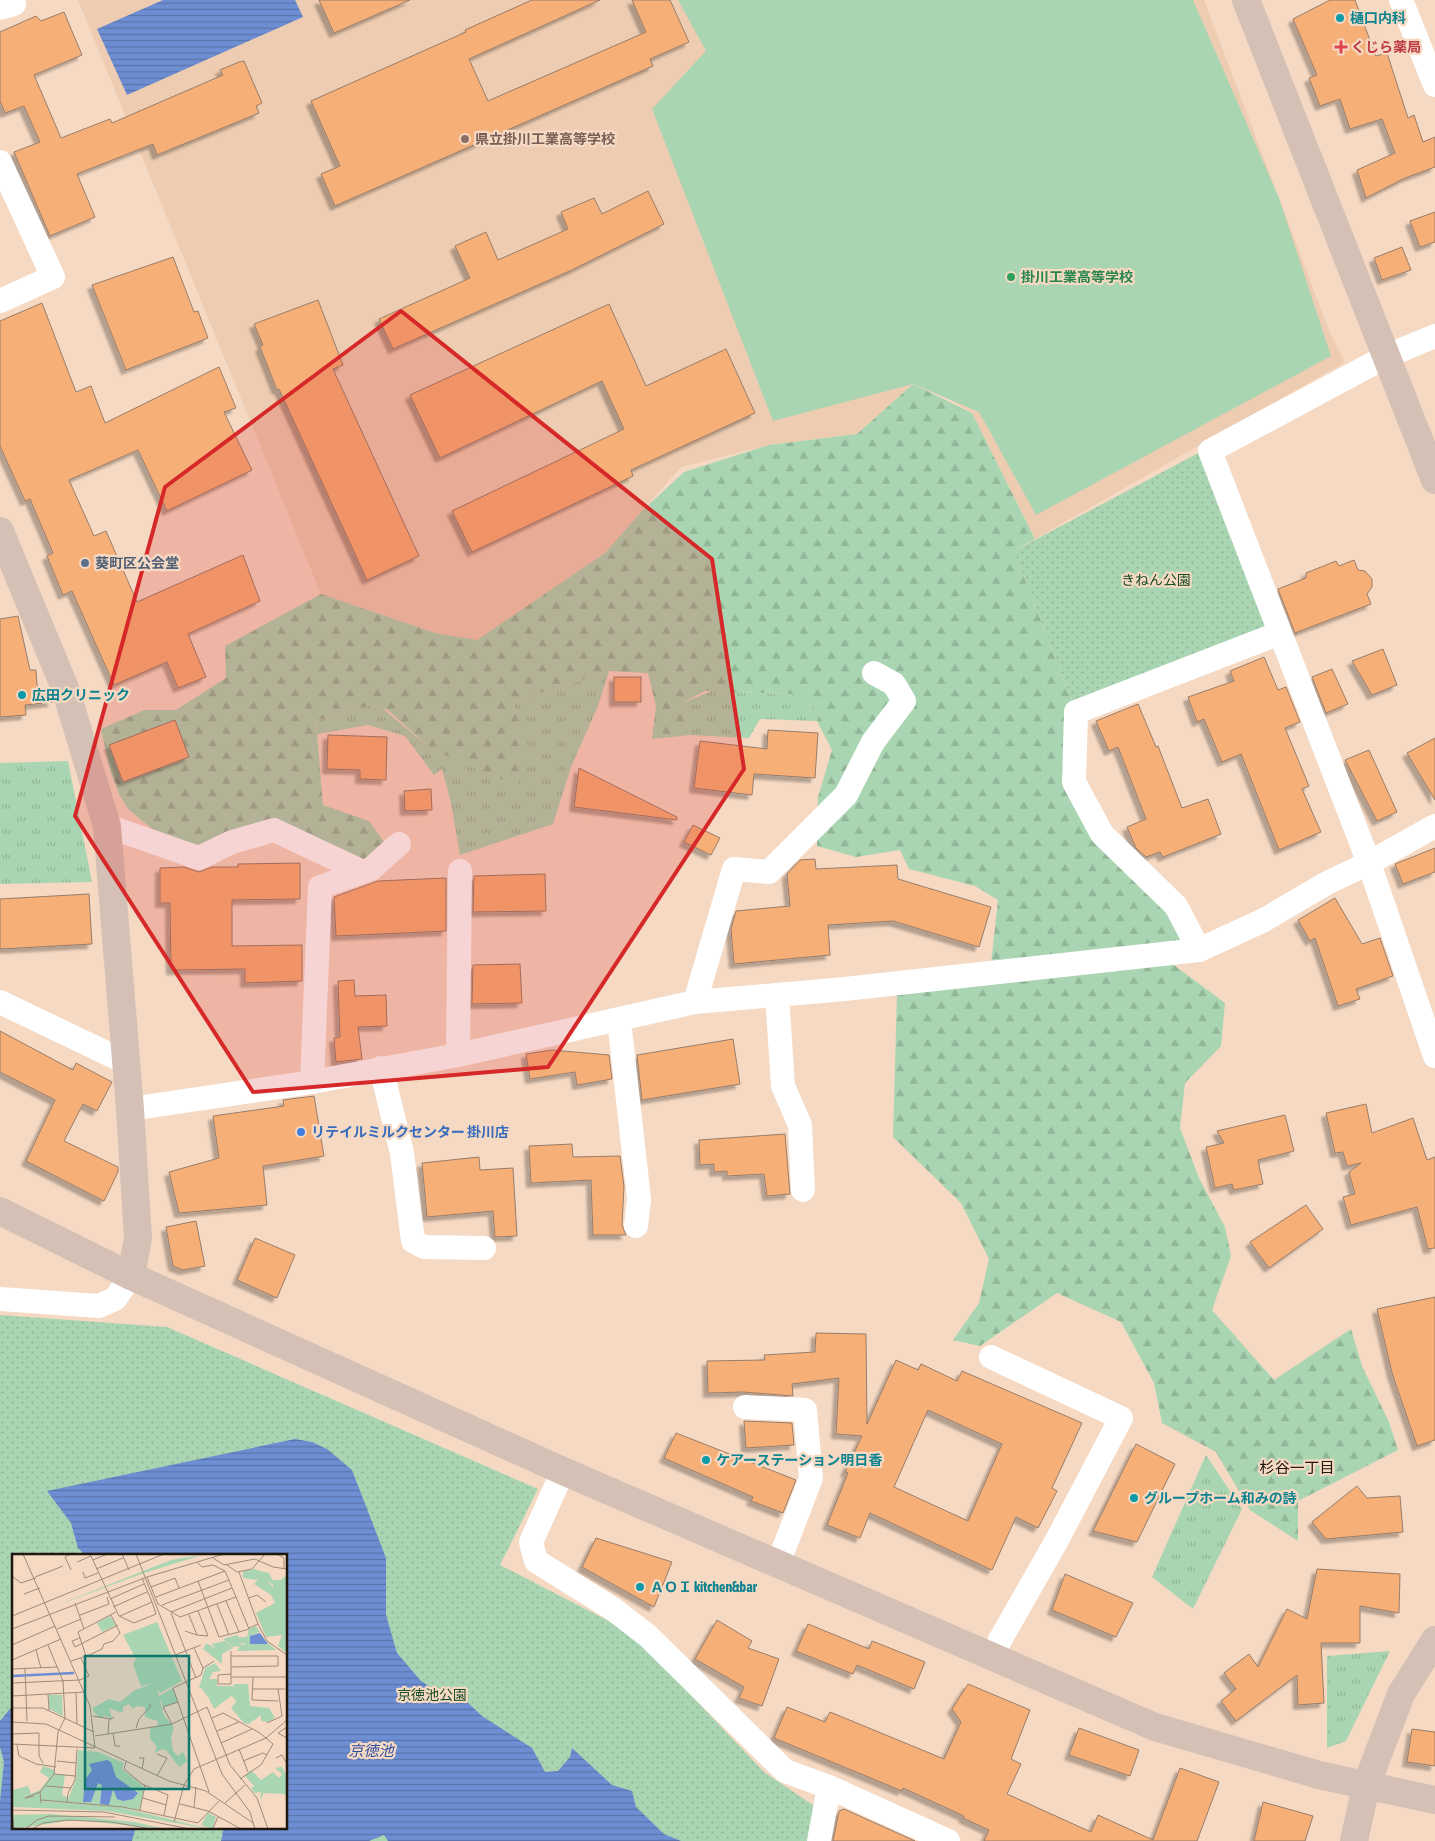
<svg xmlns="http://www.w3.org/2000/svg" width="1435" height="1841" font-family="'Asap Condensed','Noto Sans JP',sans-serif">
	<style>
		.built { fill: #edccb1 }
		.grass { fill: url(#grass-tufts) }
		.forest { fill: url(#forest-firs) }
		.park { fill: url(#park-dots); fill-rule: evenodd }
		.garden { fill: #aad5b2 }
		.water { fill: url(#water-rules) }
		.building { fill: #f7af78; stroke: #977d6a; fill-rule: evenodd; filter: url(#shadow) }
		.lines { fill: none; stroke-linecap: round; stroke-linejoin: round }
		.street { stroke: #fff; stroke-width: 24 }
		.secondary { stroke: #d5c0b5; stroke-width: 28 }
		.marked { fill: #d62828; fill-opacity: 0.2; stroke: #d62828; stroke-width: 4; stroke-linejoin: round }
		.culture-dot { fill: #0f9aa8; stroke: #f5d9c3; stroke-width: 2 }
		.health-dot { fill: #e0444e; stroke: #f5d9c3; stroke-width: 2 }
		.education-dot { fill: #8d6e63; stroke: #f5d9c3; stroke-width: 2 }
		.leisure-dot { fill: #2e9e5b; stroke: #f5d9c3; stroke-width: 2 }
		.service-dot { fill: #5c6f8a; stroke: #f5d9c3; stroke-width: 2 }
		.shop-dot { fill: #3f7fe0; stroke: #f5d9c3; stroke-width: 2 }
		.labels { text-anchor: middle; stroke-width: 4.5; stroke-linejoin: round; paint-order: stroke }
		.culture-label { font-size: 14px; font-weight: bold; fill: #0d838f; stroke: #f5d9c3; text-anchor: start }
		.health-label { font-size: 14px; font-weight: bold; fill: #be3a42; stroke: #f5d9c3; text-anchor: start }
		.education-label { font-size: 14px; font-weight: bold; fill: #785e54; stroke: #f5d9c3; text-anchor: start }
		.leisure-label { font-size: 14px; font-weight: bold; fill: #27864d; stroke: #f5d9c3; text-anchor: start }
		.service-label { font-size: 14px; font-weight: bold; fill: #4e5e75; stroke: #f5d9c3; text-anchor: start }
		.park-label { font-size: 14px; fill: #154b26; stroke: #f5d9c3 }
		.shop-label { font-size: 14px; font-weight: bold; fill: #366cbe; stroke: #f5d9c3; text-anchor: start }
		.neighbourhood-label { font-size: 15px; fill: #1f160e; stroke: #f5d9c3 }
		.water-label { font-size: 15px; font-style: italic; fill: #2d50a2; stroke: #f5d9c3 }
		.inset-river { fill: none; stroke: #6e8ed4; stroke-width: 2.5 }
		.inset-road { fill: none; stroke: #9f8b7b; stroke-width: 1 }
		.view { fill: #0f766e; fill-opacity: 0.15; stroke: #0f766e; stroke-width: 2.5 }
		.inset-edge { fill: none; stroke: #1f160e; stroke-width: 2.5 }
	</style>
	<defs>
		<pattern id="grass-tufts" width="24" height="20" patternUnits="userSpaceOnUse" patternTransform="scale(1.25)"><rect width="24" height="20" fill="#aad5b2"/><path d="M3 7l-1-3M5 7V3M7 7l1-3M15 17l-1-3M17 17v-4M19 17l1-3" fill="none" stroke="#92b698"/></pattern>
		<pattern id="forest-firs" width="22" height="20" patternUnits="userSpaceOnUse" patternTransform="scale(1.25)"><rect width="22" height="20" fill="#aad5b2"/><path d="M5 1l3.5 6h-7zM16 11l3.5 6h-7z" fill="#92b698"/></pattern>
		<pattern id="park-dots" width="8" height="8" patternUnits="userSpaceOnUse" patternTransform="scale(1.25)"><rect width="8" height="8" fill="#aad5b2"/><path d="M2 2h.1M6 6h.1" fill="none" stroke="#92b698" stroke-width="1.8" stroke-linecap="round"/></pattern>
		<pattern id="water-rules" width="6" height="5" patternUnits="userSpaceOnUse" patternTransform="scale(1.25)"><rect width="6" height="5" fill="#6e8ed4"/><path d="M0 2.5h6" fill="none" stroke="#5a73aa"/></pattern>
		<filter id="shadow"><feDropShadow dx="-4.5" dy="4.5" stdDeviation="1" flood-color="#0004"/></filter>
	</defs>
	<rect width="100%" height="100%" fill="#f5d9c3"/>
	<path class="built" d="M78 0H1204L1330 333 1345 362 1035 539 972 413 940 393 913 384 857 434 769 445 681 467 605 553 477 640 435 633 321 594Z"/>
	<g class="grass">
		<path d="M609 671 598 706 571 767 553 824 460 855 451 803 442 769 434 775 405 736 368 725 317 734 316 721 370 705 382 708 430 748 513 702Z"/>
		<path d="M712 691 790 694 820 710 817 721 760 719 749 738 690 735 682 703Z"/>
		<path d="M68 761 92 882 0 884V763Z"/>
		<path d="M1206 1455 1242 1509 1193 1609 1152 1577Z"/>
		<path d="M1390 1651 1346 1741 1327 1748V1656Z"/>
	</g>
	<g class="forest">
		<path d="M913 384 972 413 1035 539 1014 551 1074 706 1075 741 1091 813 1188 928 1187 951 990 973 998 900 975 886 909 869 900 850 856 857 817 846 818 797 832 750 817 721 820 710 790 694 705 691 682 703 690 735 652 739 656 706 648 673 609 671 513 702 527 744 518 785 484 773 430 748 388 710 370 705 316 721 323 805 369 821 390 850 365 866 271 826 221 849 168 842 128 809 119 794 110 770 101 729 144 710H176L226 678 225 646 321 594 435 633 477 640 605 553 642 511 684 472 769 445 857 434Z"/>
		<path d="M1159 954 1225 1003 1221 1046 1185 1083 1180 1128 1199 1178 1225 1227 1231 1256 1212 1310 1274 1380 1351 1329 1362 1366 1389 1422 1398 1450 1298 1501V1541L1250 1510 1216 1452 1162 1423 1154 1383 1121 1322 1057 1293 980 1346 953 1340 979 1303 989 1259 961 1203 893 1137 897 994Z"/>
	</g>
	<g class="park">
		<path d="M1204 450 1280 633 1074 706 1014 551Z"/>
		<path d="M0 1315 167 1327 538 1489 500 1565 632 1633 764 1772 816 1807 808 1841H0ZM14 1555H286V1827H14Z"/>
	</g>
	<path class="garden" d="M678 0H1193L1279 198 1331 356 1036 515 979 412 913 384 773 421 652 109 706 51Z"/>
	<g class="water">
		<path d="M163 0H295L303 17 127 95 97 29Z"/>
		<path d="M295 1439 312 1442 327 1449 352 1470 386 1558V1615L397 1653 421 1681 448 1699 465 1700 482 1716 532 1748 545 1772 558 1771 570 1757 572 1748 612 1785 632 1791 636 1807 664 1834 681 1841H388L384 1835 369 1841H221L224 1827H286V1555H85L78 1548 71 1523 47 1491Z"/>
		<path d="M14 1704V1827H136L132 1841H0V1801L4 1762 0 1747V1721Z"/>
	</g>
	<g class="building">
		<path d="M319 0H410L334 33Z"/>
		<path d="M532 0H600L469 59 488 101 646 32 632 0H670L689 42 650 59 653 66 335 206 321 174 340 166 311 101 466 32 465 30Z"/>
		<path d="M1330 0H1355L1376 56 1387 53 1408 118 1414 115 1423 142 1435 137V167L1405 178 1366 198 1357 170 1395 153 1382 119 1350 129 1340 99 1320 106 1309 78 1317 75 1293 19Z"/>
		<path d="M64 12 82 55 34 75 61 138 110 119 112 123 223 75 220 70 239 62 244 61 262 103 256 106 259 113 157 155 153 144 77 174 95 217 50 236 14 152 40 142 24 106 5 113 0 101V32L36 16 41 21Z"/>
		<path d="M648 191 664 224 572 270 393 349 379 319 470 278 455 246 486 232 498 260 568 229 561 212 594 198 602 214Z"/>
		<path d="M1435 212V242L1420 247 1410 221Z"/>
		<path d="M1402 247 1411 270 1382 280 1374 258Z"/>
		<path d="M173 257 194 312 198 311 208 338 126 370 92 285Z"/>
		<path d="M318 300 343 365 333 369 419 556 367 580 279 389 277 390 260 347 263 345 254 324Z"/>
		<path d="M42 303 76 392 91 386 105 423 219 367 236 408 224 412 252 470 167 511 138 450 69 480 94 536 106 531 137 602 243 555 260 601 188 634 206 677 178 688 167 662 114 685 72 591 63 595 47 556 53 553 30 499 25 501 0 446V321Z"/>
		<path d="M609 304 646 386 726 349 755 413 631 470 633 476 472 552 452 511 624 429 602 381 440 458 410 395Z"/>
		<path d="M1354 560 1358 570 1365 571 1372 579V587L1367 594 1371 604 1295 633 1278 589 1306 578V573L1336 561 1339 566Z"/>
		<path d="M18 616 30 670H36L37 685 53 702 25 705 26 715 0 717V619Z"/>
		<path d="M1383 649 1397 685 1372 695 1352 661Z"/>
		<path d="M1264 657 1278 690 1286 687 1300 722 1285 728 1309 786 1302 789 1321 832 1279 850 1241 754 1222 762 1204 719 1197 722 1188 697 1234 681 1230 671Z"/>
		<path d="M1332 669 1348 704 1326 713 1312 677Z"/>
		<rect x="614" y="677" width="27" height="25"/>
		<path d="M1138 704 1156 747 1158 746 1182 808 1208 799 1221 834 1163 857 1160 852 1146 857 1136 848 1127 827 1146 819 1118 747 1109 751 1096 721Z"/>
		<path d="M175 720 189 757 123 782 109 745Z"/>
		<path d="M768 730 818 733 815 778 754 774 752 795 694 788 700 741 767 749Z"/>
		<path d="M328 735 387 737 386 780 360 779V770L327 769Z"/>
		<path d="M1435 738V800L1407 753Z"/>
		<path d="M1369 750 1397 812 1377 821 1345 760Z"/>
		<path d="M579 768 677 817V820L574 807Z"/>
		<path d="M431 789 432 810 405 811 404 791Z"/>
		<path d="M693 825 720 838 711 855 684 842Z"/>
		<path d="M1435 848V872L1403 884 1395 864Z"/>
		<path d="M815 859 816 869 897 865 898 879 991 907 979 947 893 921 828 925 830 955 734 964 731 929 736 911 790 906 787 874 800 860Z"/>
		<path d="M300 863V899L232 900V946L302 945V981L245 983V969L171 970 170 903H160V868L184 867 199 872 212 867H238V864Z"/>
		<path d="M545 874 546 911 473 912 474 876Z"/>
		<path d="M446 878V931L336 936 334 897 378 881Z"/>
		<path d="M89 894 92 944 0 949V899Z"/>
		<path d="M1335 898 1362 944 1380 938 1393 976 1356 989 1360 999 1338 1006 1315 938 1310 941 1298 920Z"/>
		<path d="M520 964 522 1003 472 1004 473 965Z"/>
		<path d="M354 980 355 996 386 995 387 1026 358 1027 362 1059 336 1062 334 1038 340 1037 338 981Z"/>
		<path d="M0 1031 73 1070 76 1063 112 1082 97 1111 83 1104 64 1141 118 1167V1172L104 1201 26 1161 55 1100 0 1072Z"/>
		<path d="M733 1039 740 1084 642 1100 637 1055Z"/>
		<path d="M552 1050 609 1055 612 1079 577 1085 575 1072 530 1079 526 1054Z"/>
		<path d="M314 1096 324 1156 263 1166 267 1205 179 1213 169 1172 219 1158 213 1116 284 1106 283 1100Z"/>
		<path d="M1366 1104 1372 1133 1413 1118 1427 1160 1435 1157V1248L1428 1249 1417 1207 1351 1225 1343 1197 1355 1194 1349 1172 1361 1163 1347 1166 1343 1152 1335 1153 1326 1113Z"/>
		<path d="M1285 1115 1294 1151 1258 1160 1263 1184 1234 1190 1232 1184 1215 1188 1206 1147 1224 1143 1217 1131Z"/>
		<path d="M785 1134 790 1194 767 1196 764 1174 727 1176V1171L714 1172V1164L700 1165 699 1140Z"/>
		<path d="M572 1144 573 1157 620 1156 624 1186 622 1225 626 1235H593L591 1180 531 1183 529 1146Z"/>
		<path d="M479 1157 480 1170 513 1168 517 1236 495 1237 493 1211 427 1217 422 1163Z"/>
		<path d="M1306 1205 1323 1229 1269 1268 1250 1242Z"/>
		<path d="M196 1221 205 1266 183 1270 173 1266 166 1227Z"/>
		<path d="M255 1238 295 1255 277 1298 237 1280Z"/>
		<path d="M1435 1297V1440L1417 1446 1392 1373 1377 1309Z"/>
		<path d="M816 1333 866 1334 867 1424 896 1360 918 1370 921 1364 957 1381 962 1371 1082 1423 1052 1488 1057 1491 1038 1528 1016 1517 992 1570 870 1513 860 1538 827 1525 848 1473 845 1472 862 1436 836 1434 839 1378 792 1384 793 1396 743 1392 708 1393 707 1361 765 1360 764 1355 815 1352ZM928 1410 1002 1444 968 1521 894 1487Z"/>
		<path d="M744 1421 792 1423 794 1445 746 1448Z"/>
		<path d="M676 1433 796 1480 783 1513 751 1501 753 1497 664 1458Z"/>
		<path d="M1136 1444 1175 1464 1137 1542 1093 1531Z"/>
		<path d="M1357 1486 1367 1498 1400 1496 1403 1532 1326 1539 1312 1522Z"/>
		<path d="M596 1538 672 1562 654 1607 582 1567Z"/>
		<path d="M1317 1569 1400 1574 1399 1613 1360 1606V1643H1321L1324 1703 1298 1705 1297 1675 1236 1721 1221 1701 1236 1689 1224 1673 1249 1654 1258 1667 1287 1609 1307 1619Z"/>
		<path d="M1065 1574 1133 1603 1116 1637 1052 1610Z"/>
		<path d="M717 1620 752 1641 748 1648 779 1659 762 1706 739 1698 744 1687 695 1659Z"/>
		<path d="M808 1624 869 1649 872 1641 925 1662 914 1689 857 1665 853 1674 796 1651Z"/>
		<path d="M968 1684 1030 1710 1011 1759 1021 1764 1007 1794 1091 1832 1098 1815 1153 1840 1180 1768 1219 1782 1197 1841H984L989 1830 963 1818 964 1816 903 1788 902 1791 774 1738 787 1707 825 1722 830 1712 944 1759 961 1722 952 1709Z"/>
		<path d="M1079 1728 1139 1750 1130 1776 1069 1755Z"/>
		<path d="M1412 1729 1435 1732V1766L1407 1762Z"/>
		<path d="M1263 1802 1313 1816 1305 1841H1254Z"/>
		<path d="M844 1809 915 1841H833L839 1811Z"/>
	</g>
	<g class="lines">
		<g class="street">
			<path d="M1401 0 1435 85"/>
			<path d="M0 8 14 4 12 0"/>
			<path d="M0 162 53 277 0 301"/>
			<path d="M1435 336 1387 356 1210 451 1369 863 1435 1056"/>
			<path d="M107 826 199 858 232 842 274 830 361 871"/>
			<path d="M1199 950 1176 906 1102 834 1074 782 1076 712 1280 633"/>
			<path d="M777 995 783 1086 800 1125 803 1190"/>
			<path d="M0 1002 125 1062"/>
			<path d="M695 1002 734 869 769 872 846 795 873 742 904 701 894 684 874 673"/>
			<path d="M619 1020 639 1199 636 1226"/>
			<path d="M458 1055 460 871"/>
			<path d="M381 1068 402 1153 413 1241 424 1247 484 1248"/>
			<path d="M312 1082 320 887 371 869 399 844"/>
			<path d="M130 1109 312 1082 458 1055 695 1002 845 989 1199 950 1264 920 1327 883 1369 863 1435 826"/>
			<path d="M0 1299 99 1306 115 1299 131 1276"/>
			<path d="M991 1357 1121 1418 1057 1540 1000 1640 993 1659"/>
			<path d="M745 1407 805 1410 811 1478 778 1564"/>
			<path d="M563 1471 531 1542 536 1561 613 1609 648 1636 785 1771 829 1787 948 1841"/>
			<path d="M819 1841 829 1787"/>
		</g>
		<g class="secondary">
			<path d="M1246 0 1435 480"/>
			<path d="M0 531 65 688 107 826 130 1109 138 1238 131 1276"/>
			<path d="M0 1211 131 1276 563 1471 1155 1727 1319 1775 1435 1800"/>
			<path d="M1354 1841 1366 1786 1401 1694 1435 1640"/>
		</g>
	</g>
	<path class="marked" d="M401 311 712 559 744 769 548 1067 253 1092 75 816 165 487Z"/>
	<g class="culture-dot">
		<circle cx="1340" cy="18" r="5"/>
		<circle cx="22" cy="695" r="5"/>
		<circle cx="706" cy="1460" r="5"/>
		<circle cx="1134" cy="1498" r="5"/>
		<circle cx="640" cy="1587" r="5"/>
	</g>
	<path class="health-dot" d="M1338.5 39.5h5v5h5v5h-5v5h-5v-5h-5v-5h5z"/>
	<circle class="education-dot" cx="465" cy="139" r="5"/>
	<circle class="leisure-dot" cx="1011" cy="277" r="5"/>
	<circle class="service-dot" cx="85" cy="563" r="5"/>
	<circle class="shop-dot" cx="301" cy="1132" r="5"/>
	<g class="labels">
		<g class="culture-label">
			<text x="1350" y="23">樋口内科</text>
			<text x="32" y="700">広田クリニック</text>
			<text x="716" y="1465">ケアーステーション明日香</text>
			<text x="1144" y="1503">グループホーム和みの詩</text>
			<text x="650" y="1592">ＡＯＩ kitchen&amp;bar</text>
		</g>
		<g class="health-label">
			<text x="1351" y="52">くじら薬局</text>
		</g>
		<g class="education-label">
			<text x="475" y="144">県立掛川工業高等学校</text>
		</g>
		<g class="leisure-label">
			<text x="1021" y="282">掛川工業高等学校</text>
		</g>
		<g class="service-label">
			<text x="95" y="568">葵町区公会堂</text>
		</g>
		<g class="park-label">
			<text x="1156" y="585">きねん公園</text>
			<text x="432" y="1700">京徳池公園</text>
		</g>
		<g class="shop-label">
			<text x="311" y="1137">リテイルミルクセンター 掛川店</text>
		</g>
		<g class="neighbourhood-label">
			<text x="1297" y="1473">杉谷一丁目</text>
		</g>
		<g class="water-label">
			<text x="371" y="1756">京徳池</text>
		</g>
	</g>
	<g transform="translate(12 1554)">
		<rect width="275" height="275" fill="#f5d9c3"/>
		<path d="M190 1 129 20 38 54 159 6ZM244 16 257 19 263 32 248 22ZM244 72 248 78 238 82V90H257L264 96 225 97 228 91 235 90 229 89 227 83H235L237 75ZM213 87 221 94 210 100 199 90ZM198 125H205V132H221L196 143 190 135ZM222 130H236L238 152 257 154 263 164 256 168 249 167V158L242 159 224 147 220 142ZM31 212 43 216V220L53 221 50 241 55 243V248L12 247V243L28 236 37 224 28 218ZM39 260 123 268 153 275 63 266 0 275V261Z" fill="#aad5b2"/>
		<path d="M244 15 261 33V26H269L275 20V99L266 92 270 81 254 83 244 59 263 49 259 41 242 30 246 26 231 24V17ZM225 81 230 87 228 92 221 93 211 85ZM194 89 210 98V110L191 95ZM203 109 209 117 201 118 192 135 187 134 193 114ZM140 130 144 132 152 161 162 174 159 183 161 197 166 202 171 198 175 207 167 213 155 197 150 195 142 199 145 193 138 184V174L145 172 146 167 133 163V153L124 152 121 155 117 150 111 153V159L97 154 100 164 93 162 88 164 81 157V154L97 145 108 148 123 136ZM221 132 222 140 202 155 196 143ZM225 147 232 149 240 158 248 156 250 160 237 170 232 169 219 154ZM270 213 274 220 275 243 272 240 252 239 248 246 249 238 243 239 239 235 242 232 233 222 239 216 249 226 261 218 267 224 270 220 263 214ZM16 232 19 240 12 243 13 246 103 252 198 275 95 257 1 253V236Z" fill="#aad5b2"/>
		<path d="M196 259 204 263 200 275 189 271Z" fill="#aad5b2"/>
		<path d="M98 62 104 71 90 78 85 69ZM161 134 166 148 151 153 147 142ZM37 141H50L51 162 37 155ZM66 196 86 198 112 209 110 215 132 233 128 256 55 248 64 225Z" fill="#aad5b2"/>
		<path d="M145 68 170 127 148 139 140 130 129 132 121 110 124 105 111 81Z" fill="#aad5b2"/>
		<path d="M248 79 256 90H238V82ZM95 206 99 208 104 223 126 239 121 245 111 247 105 245 101 235 97 251 88 250 90 231 86 229 79 248H71L73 226 80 216 77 210Z" fill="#6e8ed4"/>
		<path class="inset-river" d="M0 122 62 119"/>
		<path class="inset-road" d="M11 0 78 152 83 194M78 0 107 62 122 69 144 60 140 48M110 0 117 16M124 0 210 220 238 258 243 275M265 0 272 4V15M201 4 212 11 243 5 261 13 275 15M81 6 95 0M65 8 79 2M215 11 225 18 240 15 253 0M84 15 111 4M59 16 53 3 59 0M71 18 73 24 86 19M227 18 246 70 237 74M0 22 9 29 24 24M23 23 51 12M135 23 146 50 168 63 224 43 213 17 201 11 190 13 185 8M186 27 207 83 227 78 214 47M139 33 163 24 167 34M12 40 28 34M144 43 213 17M224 43 237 75 227 78M237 44 245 41 254 48M98 45 132 30M63 49 72 75M205 50 217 81M150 51 217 26M101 53 135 38M159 58 220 34M159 59 184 124M68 61 97 50 95 43M0 62 152 0M108 62 140 48 130 24M246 70 255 87 275 101M0 75 135 23 212 0M45 75 69 65M173 77 185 81 177 61M185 81 196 82 186 57M68 84 60 87 63 93 106 71M0 91 43 72M182 94 191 114M24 96 29 114M219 97V130H206V121L219 120M163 101 189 91M75 102 90 95 92 90 101 87 108 79 99 61M219 102H266V112L219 113M0 106 49 85M59 107 74 102 66 78 104 58M13 114 15 167M0 115 45 113M219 123H275M241 123 240 146 266 147M0 129 68 126 77 122 69 104M275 129V150M240 135H273M64 139 65 170M36 140 37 156M0 142 73 138M0 154H31L82 178M81 162 99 165M200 164 211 159 248 179 261 190 249 211 228 225M0 168 34 170 157 227 194 237 241 269M255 169 270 162 266 135M160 170 151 153 166 148M275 173 266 179 275 184M124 174 127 165 139 152 137 150M205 177 227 168M101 179 103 192H108M0 180 27 179V202L31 209M96 180 97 166 102 163M83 182 160 170 195 153 218 211 245 244 256 275M209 189 240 175M0 190 83 194M5 191 7 202 24 210 44 213M227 195 236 218M145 200 155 204 145 222M127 204H132L130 215M264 204 270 201 275 210M45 207 64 209M231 207 251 199 255 201M114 208 112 215 130 230 156 241 152 261M42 220 63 222M34 232 59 234M197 238 161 134 189 121 191 114 202 107M22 242 13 244 28 238M131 244 154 251M29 246 111 253 186 269 208 246M55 248 56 239 63 226 65 195M29 249 28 238 42 220 46 178 53 164 51 127 36 91M213 249 233 231M168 250 196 257 229 275M182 253 184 233M0 256 92 258 178 275M128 256 133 231M0 260 2 275M162 268 172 231 182 215 254 184 275 166M13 275 25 266 37 262 103 263M20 275 31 269 55 266 99 268 140 275M204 275 201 274 206 263"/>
		<path class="view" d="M73 102H177V235H73Z"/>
		<rect width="275" height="275" class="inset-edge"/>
	</g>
</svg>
